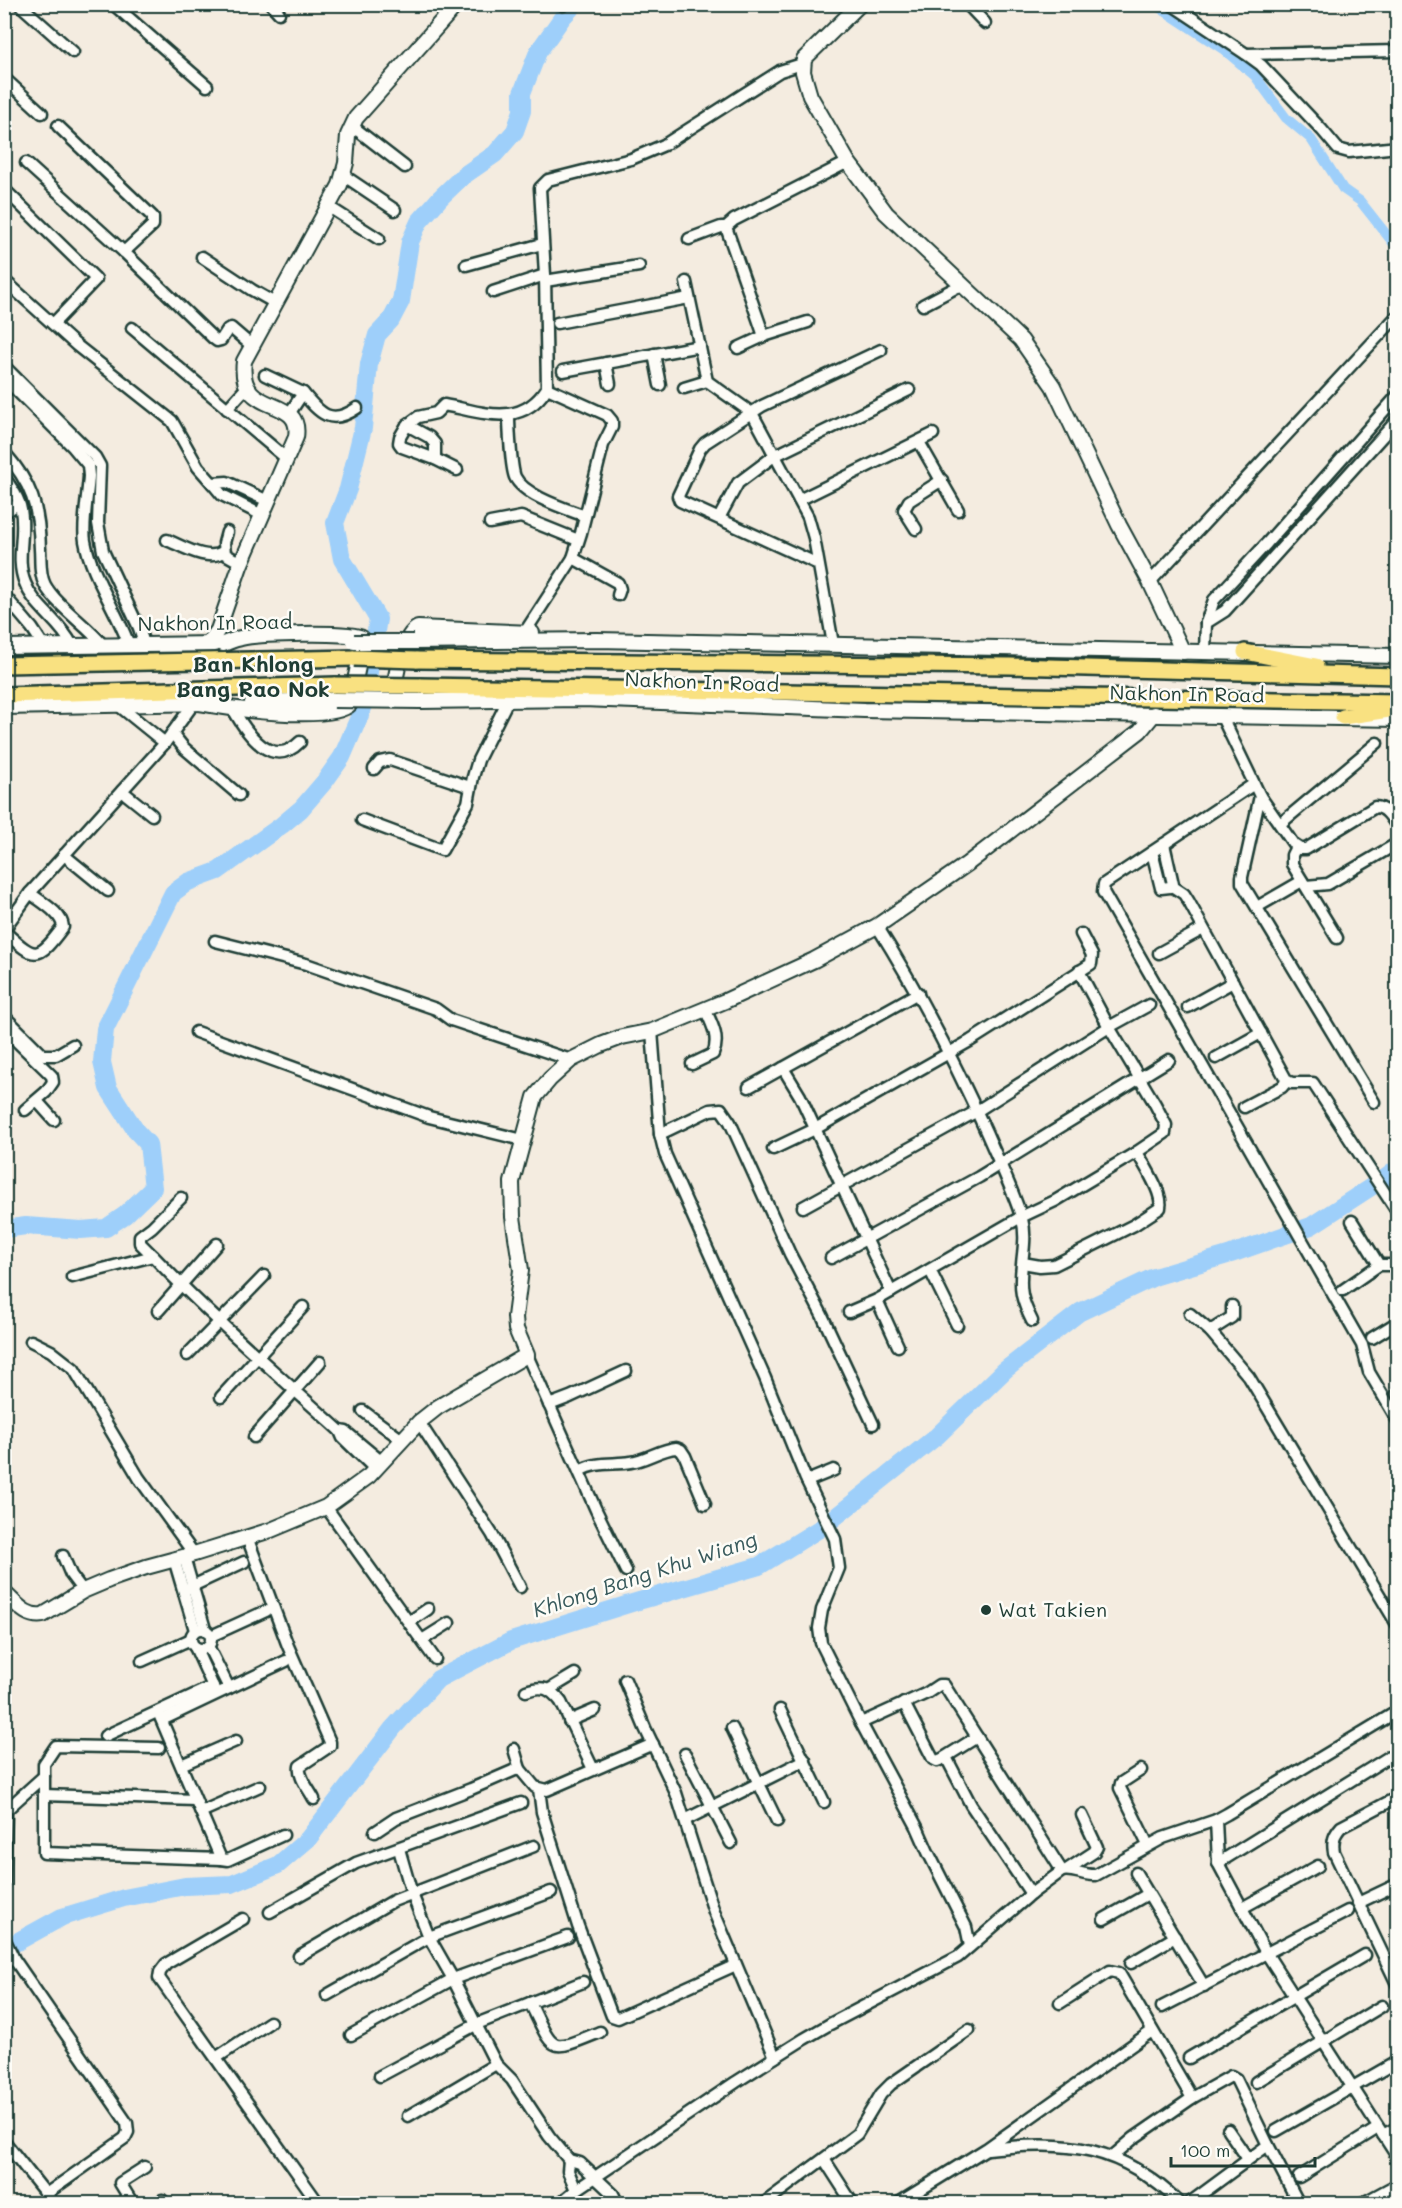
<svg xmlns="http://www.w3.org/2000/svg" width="1402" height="2208" font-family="Mali,sans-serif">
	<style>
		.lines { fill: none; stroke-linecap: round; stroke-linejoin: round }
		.canal { stroke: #9ecffa; stroke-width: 10 }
		.river { stroke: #9ecffa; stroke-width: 18 }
		.street-casing { stroke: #1f3d34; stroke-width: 15 }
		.secondary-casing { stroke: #1f3d34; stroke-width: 18 }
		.primary-casing { stroke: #1f3d34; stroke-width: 20 }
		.street { stroke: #fdfcf7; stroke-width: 10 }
		.secondary { stroke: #fdfcf7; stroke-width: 14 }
		.primary { stroke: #f9e181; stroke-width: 15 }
		.secondary-bridge-casing { stroke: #1f3d34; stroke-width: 18; stroke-linecap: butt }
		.primary-bridge-casing { stroke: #1f3d34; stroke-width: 20; stroke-linecap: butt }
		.secondary-bridge { stroke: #fdfcf7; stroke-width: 14 }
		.primary-bridge { stroke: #f9e181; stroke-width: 15 }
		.poi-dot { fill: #1f3d34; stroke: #fdfcf7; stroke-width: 2 }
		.labels { text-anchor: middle; stroke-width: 5; stroke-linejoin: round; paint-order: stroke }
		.street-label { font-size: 20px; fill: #1f3d34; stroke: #fdfcf7 }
		.poi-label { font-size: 20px; fill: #1f3d34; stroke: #fdfcf7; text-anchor: start }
		.water-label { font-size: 21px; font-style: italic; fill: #385a5c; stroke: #fdfcf7 }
		.quarter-label { font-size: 22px; font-weight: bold; fill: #1f3d34; stroke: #fdfcf7 }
	</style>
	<rect width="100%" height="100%" fill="#f4ece0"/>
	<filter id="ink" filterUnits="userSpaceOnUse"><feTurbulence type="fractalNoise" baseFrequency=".0167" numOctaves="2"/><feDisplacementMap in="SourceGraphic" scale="12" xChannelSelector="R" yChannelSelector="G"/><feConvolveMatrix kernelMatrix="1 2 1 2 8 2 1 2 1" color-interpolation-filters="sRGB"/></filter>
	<g filter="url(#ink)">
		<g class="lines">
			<path class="canal" d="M1154 4 1223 49 1255 76 1286 118 1311 139 1343 189 1360 201 1398 249"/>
			<g class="river">
				<path d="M4 1229 26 1226 81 1230 106 1228 125 1215 153 1188 148 1144 136 1131 108 1088 102 1062 105 1029 173 893 188 882 218 871 282 825 301 809 325 781 342 757 363 708 378 619 342 559 335 523 348 489 363 428 369 364 377 335 391 320 401 301 410 242 419 222 440 198 463 176 495 154 515 131 522 111V93L538 52 562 18 575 4"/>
				<path d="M4 1949 62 1917 124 1898 185 1886 232 1884 278 1865 308 1839 393 1728 438 1679 511 1641 632 1603 759 1566 824 1526 937 1436 1005 1370 1080 1312 1154 1277 1231 1254 1311 1226 1388 1176 1398 1168"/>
			</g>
			<g class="street-casing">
				<g id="street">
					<path d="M19 4 73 52"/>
					<path d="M113 4 207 86"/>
					<path d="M271 4 279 13"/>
					<path d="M562 4 563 5"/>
					<path d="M967 4 985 23"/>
					<path d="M1171 4 1246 54 1261 65 1322 130 1338 149 1349 152 1398 147"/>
					<path d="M1246 54 1398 51"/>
					<path d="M4 78 42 113"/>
					<path d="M58 126 153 217V225L124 252"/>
					<path d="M352 126 405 167"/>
					<path d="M26 163 124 252 213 338 217 341 221 340 228 329 231 328 252 346"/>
					<path d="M343 175 395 210"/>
					<path d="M5 190 96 279 53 324"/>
					<path d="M329 207 379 239"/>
					<path d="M726 227 764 336"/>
					<path d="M689 239 721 227H726L734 220 848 162"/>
					<path d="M202 257 252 290 275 303"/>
					<path d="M466 265 542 244"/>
					<path d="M4 280 76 345 172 421 198 467 212 483"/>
					<path d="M545 281 639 266"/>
					<path d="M686 282 707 381 752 413 808 517 814 538 833 644"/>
					<path d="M493 292 545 275"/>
					<path d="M923 305 961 285"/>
					<path d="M557 323 689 298"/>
					<path d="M132 328 287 459"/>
					<path d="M738 348 764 336 808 322"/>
					<path d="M654 354 660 385"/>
					<path d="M606 363 610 384"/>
					<path d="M4 366 95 457 100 466 98 523 103 551 139 628 144 644"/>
					<path d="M563 371 700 346"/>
					<path d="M265 375 303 393 289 414"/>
					<path d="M4 378 73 447 88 465 89 476C88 494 82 525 85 541 91 575 117 611 129 645"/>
					<path d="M684 388 707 381"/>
					<path d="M303 393C320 414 331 426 357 408"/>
					<path d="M227 409 247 387"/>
					<path d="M509 415C509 428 511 467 515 477 524 496 567 509 585 516"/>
					<path d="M407 425 400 437 399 443 402 447 435 459 457 470"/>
					<path d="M919 442 958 510"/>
					<path d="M4 452C32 484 39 507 40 549 41 560 39 574 45 585 56 605 86 625 102 644"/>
					<path d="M435 459V444L429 437 407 425 418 417 436 413 444 405C483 412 521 429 547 388"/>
					<path d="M4 477C11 487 19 498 21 510 26 535 15 558 25 583 34 607 60 621 72 645"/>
					<path d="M799 500 933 434"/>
					<path d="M4 513 19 503"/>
					<path d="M262 515 222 495 212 483 227 482 268 501"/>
					<path d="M719 518 738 483 774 456 909 390"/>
					<path d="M490 523 521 517 578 540"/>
					<path d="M916 529 904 510 909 501 942 480"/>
					<path d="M227 532 224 543 225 554 241 563"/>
					<path d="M167 540C182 546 209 563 224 551"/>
					<path d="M573 558 618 583 620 589 618 595"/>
					<path d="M818 564 680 501 678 496 700 449 705 443 762 406 881 350"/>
					<path d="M1150 582 1398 315"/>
					<path d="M4 595 32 628 44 646"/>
					<path d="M1206 623 1225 611 1398 419"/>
					<path d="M525 632 573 558 581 533 603 445 612 427V421L607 415 547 388 545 275 540 188 548 180 631 159 664 145 780 71 802 64"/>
					<path d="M1205 652 1206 623 1214 600 1267 543 1398 395"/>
					<path d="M118 705 165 743"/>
					<path d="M233 709C247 734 272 770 300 742"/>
					<path d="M1221 715 1260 796 1242 877V883L1374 1102"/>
					<path d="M172 733 184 748 239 795"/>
					<path d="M374 769 380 762 390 760 470 787"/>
					<path d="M1254 784 1104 884 1103 892 1362 1345 1369 1372 1398 1421"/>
					<path d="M122 791 152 815"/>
					<path d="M1260 796 1294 845 1300 849H1306L1375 807C1387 807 1392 819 1398 828"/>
					<path d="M1387 812 1398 804"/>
					<path d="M362 820 442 850 468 803 473 777 478 760 505 706"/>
					<path d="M1280 824 1377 743"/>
					<path d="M1296 847 1292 855V864L1337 938"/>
					<path d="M1152 852 1161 888 1170 887 1173 884 1164 844"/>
					<path d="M64 855 108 891"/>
					<path d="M1172 886 1184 894 1189 902 1287 1081 1292 1083H1313L1398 1213"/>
					<path d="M1306 886 1328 884 1398 843"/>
					<path d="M1257 907 1302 881"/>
					<path d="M877 926C919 993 955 1062 987 1134 999 1162 1013 1190 1022 1219 1029 1244 1017 1270 1022 1295 1024 1304 1028 1313 1032 1321"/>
					<path d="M5 932C35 959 37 962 63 927 62 913 41 902 30 893"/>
					<path d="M4 933 9 922 30 893 165 743 194 703"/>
					<path d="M215 941 306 964 436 1009 451 1020 571 1060"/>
					<path d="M1159 953 1203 929"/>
					<path d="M1188 1007 1233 982"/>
					<path d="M4 1016 43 1055H56L73 1045"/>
					<path d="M4 1029 45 1069 52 1076 53 1082 46 1092 25 1110"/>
					<path d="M652 1031 660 1134 665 1154 765 1378 805 1477 835 1539 839 1568 822 1610 819 1628 821 1643 861 1723 917 1827 928 1852 966 1927 970 1946"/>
					<path d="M196 1032 429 1117 523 1140"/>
					<path d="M1216 1058 1261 1033"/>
					<path d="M692 1064 713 1054C720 1038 712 1024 705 1009"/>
					<path d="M783 1068 800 1096 891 1292"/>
					<path d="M749 1087 918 993"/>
					<path d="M37 1101 54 1120"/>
					<path d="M1244 1107 1282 1087 1287 1081"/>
					<path d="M660 1134 710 1110 721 1109 730 1122 790 1254 822 1315 873 1424"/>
					<path d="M773 1149 815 1129 970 1041 1091 964 1092 955 1081 934"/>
					<path d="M803 1207 977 1111 1109 1027 1149 1005"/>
					<path d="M1352 1221 1379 1265"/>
					<path d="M153 1256 140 1243V1236L152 1227 181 1198"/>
					<path d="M831 1258 979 1177 1169 1060"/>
					<path d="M1023 1263 1040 1266 1054 1265 1134 1225 1160 1208C1164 1194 1144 1165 1137 1152"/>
					<path d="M930 1270 957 1325"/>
					<path d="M72 1277 153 1256C212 1318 276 1373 340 1431L343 1438 375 1469"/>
					<path d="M1343 1290 1379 1265H1398"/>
					<path d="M877 1300 898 1346"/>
					<path d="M158 1311 217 1244"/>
					<path d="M849 1312 877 1300 1021 1217 1055 1201 1137 1152 1165 1133 1166 1125 1155 1104 1109 1027 1079 971"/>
					<path d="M1190 1314 1210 1331 1249 1377 1398 1626"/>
					<path d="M1210 1331 1232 1317V1306"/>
					<path d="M1372 1338 1398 1322"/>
					<path d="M31 1341 51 1351 74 1369 139 1478 194 1554"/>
					<path d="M187 1355 264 1276"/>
					<path d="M527 1355 596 1510 626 1571"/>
					<path d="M1397 1394H1398"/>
					<path d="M221 1397 303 1307"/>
					<path d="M549 1405 570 1397 626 1371"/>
					<path d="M363 1411 402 1440"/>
					<path d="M419 1422 492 1534 520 1587"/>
					<path d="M340 1431 346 1432 382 1462"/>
					<path d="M254 1437 320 1362"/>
					<path d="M580 1471C595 1461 614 1465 631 1462 646 1460 661 1449 676 1448L681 1450 685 1456 705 1504"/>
					<path d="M807 1481 834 1470"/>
					<path d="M326 1507 435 1659"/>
					<path d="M247 1537 288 1646 330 1742V1746L300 1766C298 1777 309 1789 314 1799"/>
					<path d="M63 1556 71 1575 83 1591"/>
					<path d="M184 1557 205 1629"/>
					<path d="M174 1559 195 1630"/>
					<path d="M186 1589 244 1562"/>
					<path d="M409 1622 428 1609"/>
					<circle cx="201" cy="1639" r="10"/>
					<path d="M211 1636 266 1611"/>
					<path d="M422 1640 449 1623"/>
					<path d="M208 1646 229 1688"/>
					<path d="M195 1647 215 1691"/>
					<path d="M142 1661 191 1639"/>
					<path d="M625 1680 645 1728 676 1793 714 1912 775 2057"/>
					<path d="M550 1689 575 1674"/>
					<path d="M526 1691C543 1685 550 1688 561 1702L593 1769"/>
					<path d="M904 1703 933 1759 937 1761 942 1759 977 1737"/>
					<path d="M780 1710 824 1802"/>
					<path d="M158 1712 221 1859 44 1853V1764L56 1746 159 1748"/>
					<path d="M162 1720 286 1661"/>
					<path d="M569 1721 595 1710"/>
					<path d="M861 1723 927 1693 939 1685H944L1062 1871"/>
					<path d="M732 1728 777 1821"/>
					<path d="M105 1736 213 1686"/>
					<path d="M514 1749 520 1769"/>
					<path d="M685 1754 731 1843"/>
					<path d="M946 1757 971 1805 1031 1894"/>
					<path d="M181 1765 236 1741"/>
					<path d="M1141 1770 1121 1783 1120 1788 1148 1845"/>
					<path d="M539 1789 542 1812 578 1926 612 2016 618 2018 736 1965"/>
					<path d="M44 1795 195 1800"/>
					<path d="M1398 1797 1341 1827C1334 1835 1332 1841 1334 1852L1398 1986"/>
					<path d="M4 1812 44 1776"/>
					<path d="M201 1812 260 1786"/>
					<path d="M685 1820 805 1760"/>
					<path d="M1216 1820 1218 1863 1265 1951 1398 2158"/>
					<path d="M375 1832 396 1818 471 1789 515 1770 520 1769 535 1787 547 1790 653 1744"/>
					<path d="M399 1849 412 1894 429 1937 453 1979 496 2064 512 2080 549 2136 569 2160 580 2163 613 2194 618 2204"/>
					<path d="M221 1859 228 1860 283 1835"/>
					<path d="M1218 1863 1392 1755"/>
					<path d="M1068 1869 1094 1852 1097 1847 1082 1815"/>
					<path d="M1136 1873 1204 1986"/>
					<path d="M4 1884 6 1811"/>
					<path d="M1358 1903 1398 1884"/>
					<path d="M1242 1908 1318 1866"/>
					<path d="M270 1912 356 1863 521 1803"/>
					<path d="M243 1919 166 1964 160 1972 159 1978 319 2204"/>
					<path d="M1104 1919 1148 1894"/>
					<path d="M4 1938 14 1959 127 2123 128 2132 125 2138 46 2194 54 2204"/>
					<path d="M299 1956 393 1901 534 1846"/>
					<path d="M1131 1963 1175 1937"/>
					<path d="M327 1995 429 1937 551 1892"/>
					<path d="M530 2003C555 2053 548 2053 600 2032"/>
					<path d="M1060 2003 1110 1971 1119 1973 1192 2098"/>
					<path d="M1162 2007 1348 1911"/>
					<path d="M351 2035 453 1979 568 1937"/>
					<path d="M216 2058 270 2022"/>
					<path d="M1189 2058 1365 1955"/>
					<path d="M380 2076 479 2023 583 1982"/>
					<path d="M1256 2082 1382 2006"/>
					<path d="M408 2116 496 2064"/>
					<path d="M1228 2130 1248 2159"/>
					<path d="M1276 2131 1398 2061"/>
					<path d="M1383 2135 1398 2127"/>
					<path d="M4 2141 46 2194"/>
					<path d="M988 2149C1068 2140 1121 2145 1181 2204"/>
					<path d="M1113 2156 1134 2138 1192 2098 1231 2076 1236 2079 1268 2145 1299 2204"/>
					<path d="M824 2159 853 2204"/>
					<path d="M569 2160 568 2171 576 2190"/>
					<path d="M1299 2177 1378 2128"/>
					<path d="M133 2204 120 2183 145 2167"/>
					<path d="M157 2204 162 2200"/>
					<path d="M559 2204 576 2190 736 2082 804 2039 830 2024 958 1957 1031 1894 1062 1871C1072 1868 1084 1876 1096 1875L1163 1838 1216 1820 1227 1814 1398 1711"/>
					<path d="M763 2204 857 2134 881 2094 891 2084 969 2030"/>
					<path d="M897 2204 986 2149 1152 2031"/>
					<path d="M1188 2204 1268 2145"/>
					<path d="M1361 2204 1398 2184"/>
				</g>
			</g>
			<g class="secondary-casing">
				<g id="secondary">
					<path d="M860 4 804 59 803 72 810 96 848 162 886 213 1021 340 1053 386 1119 525 1150 582 1183 652"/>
					<path d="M414 642 597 640 1398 656"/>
					<path d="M208 644 218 630 240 566 296 437C303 393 237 419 244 361L340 185 346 163 348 135 356 118 457 4"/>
					<path d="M4 647 215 644"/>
					<path d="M393 696C395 679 402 635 418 628L532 633"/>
					<path d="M420 701 583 699 864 710 1398 719"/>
					<path d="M252 702 334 700"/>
					<path d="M199 703C225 708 333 723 350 704L363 643 362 638C351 631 257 634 241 638 235 639 229 642 223 644"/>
					<path d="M4 707 206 703"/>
					<path d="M4 1593C16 1603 26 1618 43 1615L83 1591 109 1580 146 1567 194 1554 271 1530 326 1507 369 1476 419 1422 438 1407 527 1355 516 1329 515 1317 521 1270 513 1217 512 1182 535 1097 550 1079 571 1060 601 1045 622 1037 652 1031 725 1001 814 960 877 926 967 864 1140 731 1154 714"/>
				</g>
			</g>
			<g class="primary-casing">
				<g id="primary">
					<path d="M1245 652 1316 666"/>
					<path d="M416 660 1010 666 1398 676"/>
					<path d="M4 665 354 658"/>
					<path d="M420 686 1398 702"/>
					<path d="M4 695 335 685"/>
					<path d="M1343 717 1395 709"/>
				</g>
			</g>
			<use href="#street" class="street"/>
			<use href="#secondary" class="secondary"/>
			<use href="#primary" class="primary"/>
			<g class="secondary-bridge-casing">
				<g id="secondary-bridge">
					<path d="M354 642H414"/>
					<path d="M334 700 420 701"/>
				</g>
			</g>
			<g class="primary-bridge-casing">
				<g id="primary-bridge">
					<path d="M354 658 416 660"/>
					<path d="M335 685 420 686"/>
				</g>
			</g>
			<use href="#secondary-bridge" class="secondary-bridge"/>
			<use href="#primary-bridge" class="primary-bridge"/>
		</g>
	</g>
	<circle class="poi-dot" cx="986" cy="1610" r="6"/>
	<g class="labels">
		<g class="street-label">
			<text transform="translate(215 623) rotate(-1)" y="7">Nakhon In Road</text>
			<text transform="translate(702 682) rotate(2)" y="7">Nakhon In Road</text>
			<text transform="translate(1187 694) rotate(1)" y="7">Nakhon In Road</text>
		</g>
		<g class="poi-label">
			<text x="998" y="1617">Wat Takien</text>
		</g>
		<g class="water-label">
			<text transform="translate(645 1575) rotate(-18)" y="7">Khlong Bang Khu Wiang</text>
		</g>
		<g class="quarter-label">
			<text x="253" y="672">Ban Khlong<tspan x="253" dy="25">Bang Rao Nok</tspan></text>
		</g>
	</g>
	<rect width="1402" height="2208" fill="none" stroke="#fdfcf7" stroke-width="24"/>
	<rect x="12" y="12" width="1378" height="2184" fill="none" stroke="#1f3d34" stroke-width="2" filter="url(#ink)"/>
	<path d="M1171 2157v9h144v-9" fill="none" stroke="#1f3d34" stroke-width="3"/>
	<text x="1180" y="2157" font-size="18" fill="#1f3d34" stroke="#fdfcf7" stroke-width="4.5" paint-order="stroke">100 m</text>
</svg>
